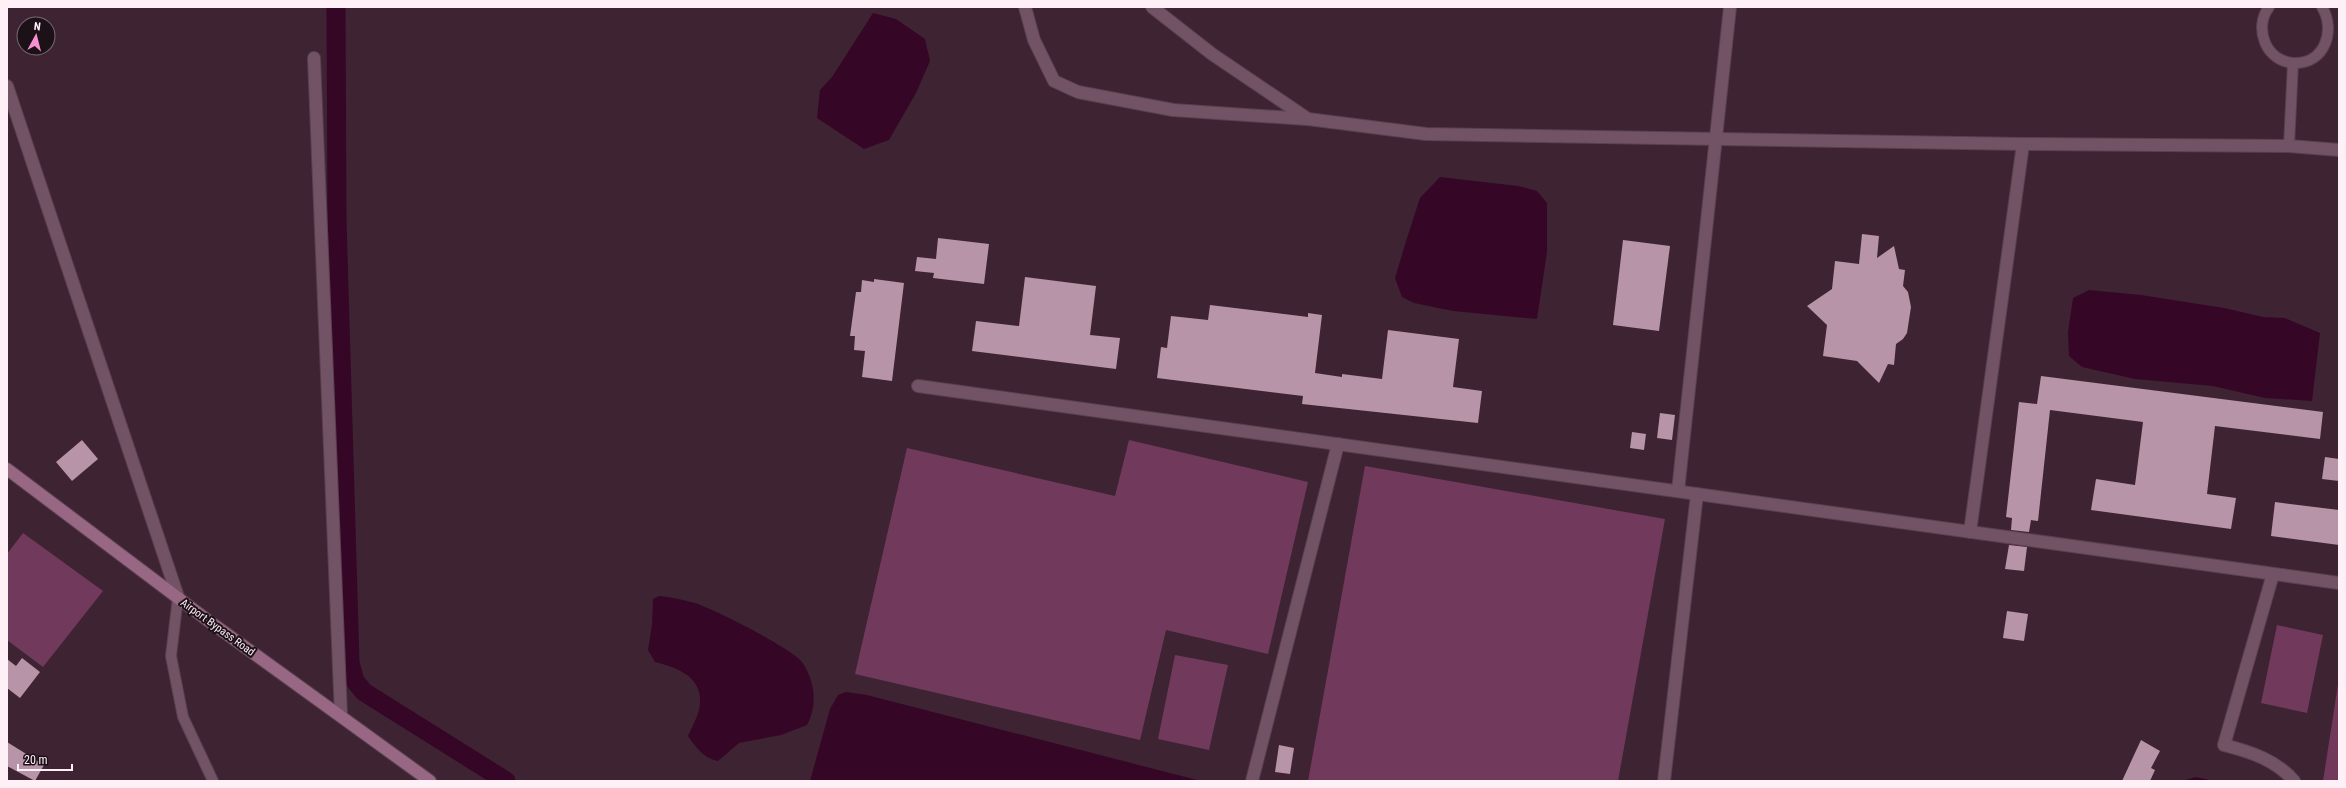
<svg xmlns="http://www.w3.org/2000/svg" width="2346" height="788" font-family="'Roboto Condensed',sans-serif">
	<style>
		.green { fill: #713a5c }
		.water { fill: #360627 }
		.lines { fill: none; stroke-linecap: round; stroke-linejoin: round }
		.canal { stroke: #360627; stroke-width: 19 }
		.building { fill: #b794a8 }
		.lane-casing { stroke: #59404f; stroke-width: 12 }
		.street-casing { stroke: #59404f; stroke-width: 14 }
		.secondary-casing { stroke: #59404f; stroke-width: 14 }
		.lane { stroke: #725365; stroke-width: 10 }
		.street { stroke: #725365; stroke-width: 12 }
		.secondary { stroke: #976784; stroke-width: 12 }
		.labels { text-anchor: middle; stroke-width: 4; stroke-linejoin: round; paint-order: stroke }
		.street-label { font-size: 11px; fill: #fff0f8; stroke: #1d1118 }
	</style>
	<rect width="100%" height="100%" fill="#3e2333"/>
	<g class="green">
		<path d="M1129 440 1308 482 1268 654 1166 630 1140 740 855 674 907 448 1115 496Z"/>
		<path d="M1365 466 1665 519 1618 781H1308Z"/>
		<path d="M23 533 103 591 43 667 7 640V554Z"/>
		<path d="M2277 625 2323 635 2307 713 2261 703Z"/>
		<path d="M1175 655 1228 665 1209 750 1158 739Z"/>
		<path d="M2339 678V781H2323Z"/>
	</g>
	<g class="water">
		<path d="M873 13 896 19 925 39 930 61 916 93 889 140 864 149 817 118 820 90 832 77Z"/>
		<path d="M1440 177 1518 186 1537 191 1547 203V252L1537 319 1453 311 1414 303 1402 297 1395 278 1407 238 1420 198Z"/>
		<path d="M2089 290 2141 295 2224 308 2263 317 2285 318 2320 333 2312 401 2265 398 2213 386 2135 379 2082 367 2069 356 2068 332 2073 298Z"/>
		<path d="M659 596C671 597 683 600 695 603 714 609 791 648 802 662 815 681 818 705 807 725L781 735 739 743 718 761C704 759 696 747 688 736 692 727 697 718 699 710 706 678 679 668 655 662L648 650 652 625 653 599Z"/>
		<path d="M846 692 867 695 1201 781H810L830 709 838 695Z"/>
		<path d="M2196 777 2214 781H2182Z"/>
	</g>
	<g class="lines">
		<path class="canal" d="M336 7 337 220 350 663 355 681 364 692 506 781"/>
	</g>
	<g class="building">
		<path d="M1862 234 1879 236 1877 258 1894 246 1899 269 1905 270 1903 286 1908 292 1911 307 1907 333 1903 339 1896 344 1894 365 1888 364 1879 383 1857 361 1823 356 1827 325 1807 306 1832 289 1835 261 1859 264Z"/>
		<path d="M938 238 989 244 984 284 933 278 934 273 915 271 917 257 936 259Z"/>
		<path d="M1623 240 1670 246 1659 331 1613 325Z"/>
		<path d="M1025 277 1096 286 1090 335 1120 338 1116 369 972 351 976 321 1019 326Z"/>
		<path d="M874 279 904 283 892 381 862 377 865 351 854 350 855 336H850L856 292H861L862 280 874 282Z"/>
		<path d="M1210 305 1308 317V313L1322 315 1315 373 1342 377V374L1382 379 1388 330 1459 339 1453 387 1482 391 1478 423 1302 404 1303 396 1157 378 1161 347 1167 348 1171 316 1208 320Z"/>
		<path d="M2041 376 2323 412 2320 439 2215 426 2207 494 2236 498 2231 529 2091 510 2096 479 2135 485 2143 422 2050 410 2038 521 2031 520 2029 532 2011 530 2012 518 2006 517 2019 402 2037 404Z"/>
		<path d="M1660 413 1675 415 1672 440 1657 438Z"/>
		<path d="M1632 432 1646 434 1644 450 1630 448Z"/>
		<path d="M82 440 98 459 72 481 56 462Z"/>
		<path d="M2325 457 2339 459V481L2322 479Z"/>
		<path d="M2275 502 2339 510V545L2271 536Z"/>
		<path d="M2009 545 2027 547 2024 571 2005 569Z"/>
		<path d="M2007 611 2028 614 2024 641 2003 638Z"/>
		<path d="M22 658 40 672 20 698 7 688V659L16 666Z"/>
		<path d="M2141 740 2160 751 2151 768 2155 770 2150 781H2122Z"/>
		<path d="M7 742 44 765 35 781 7 766Z"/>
		<path d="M1279 745 1294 748 1290 774 1275 772Z"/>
	</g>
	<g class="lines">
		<g class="lane-casing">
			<g id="lane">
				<path d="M2269 7C2253 28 2266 62 2294 63 2325 64 2336 30 2322 7"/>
				<path d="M2289 146 2293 63"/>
				<path d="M178 597 171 656 183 717 213 781"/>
			</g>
		</g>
		<g class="street-casing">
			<g id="street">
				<path d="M1025 7 1034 40 1054 81 1078 92 1173 110 1307 119"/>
				<path d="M1152 7 1212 54 1308 119 1426 134 2023 144 2289 146 2339 150"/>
				<path d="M314 58 341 716"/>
				<path d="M7 86 178 597"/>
				<path d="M918 386 2339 583"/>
				<path d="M1678 491 1730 7"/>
				<path d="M1970 532 2023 144"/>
				<path d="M2273 574 2224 745C2251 752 2276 760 2294 781"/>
				<path d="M1252 781 1338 444"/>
				<path d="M1664 781 1697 494"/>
			</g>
		</g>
		<g class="secondary-casing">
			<path id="secondary" d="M7 469 206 619 430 781"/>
		</g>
		<use href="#lane" class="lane"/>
		<use href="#street" class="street"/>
		<use href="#secondary" class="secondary"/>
	</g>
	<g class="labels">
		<g class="street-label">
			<text transform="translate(218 627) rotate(36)" y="4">Airport Bypass Road</text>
		</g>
	</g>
	<rect width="2346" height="788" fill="none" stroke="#fff0f8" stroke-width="16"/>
	<g transform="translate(36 36) rotate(7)"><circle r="19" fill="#1d1118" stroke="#776a72"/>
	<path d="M0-3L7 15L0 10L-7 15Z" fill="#f690cf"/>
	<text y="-6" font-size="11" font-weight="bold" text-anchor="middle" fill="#fff0f8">N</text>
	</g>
	<path d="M18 764v6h54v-6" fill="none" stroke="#fff0f8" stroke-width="2"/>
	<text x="24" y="764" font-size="12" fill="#fff0f8" stroke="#1d1118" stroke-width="3" paint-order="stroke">20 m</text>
</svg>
